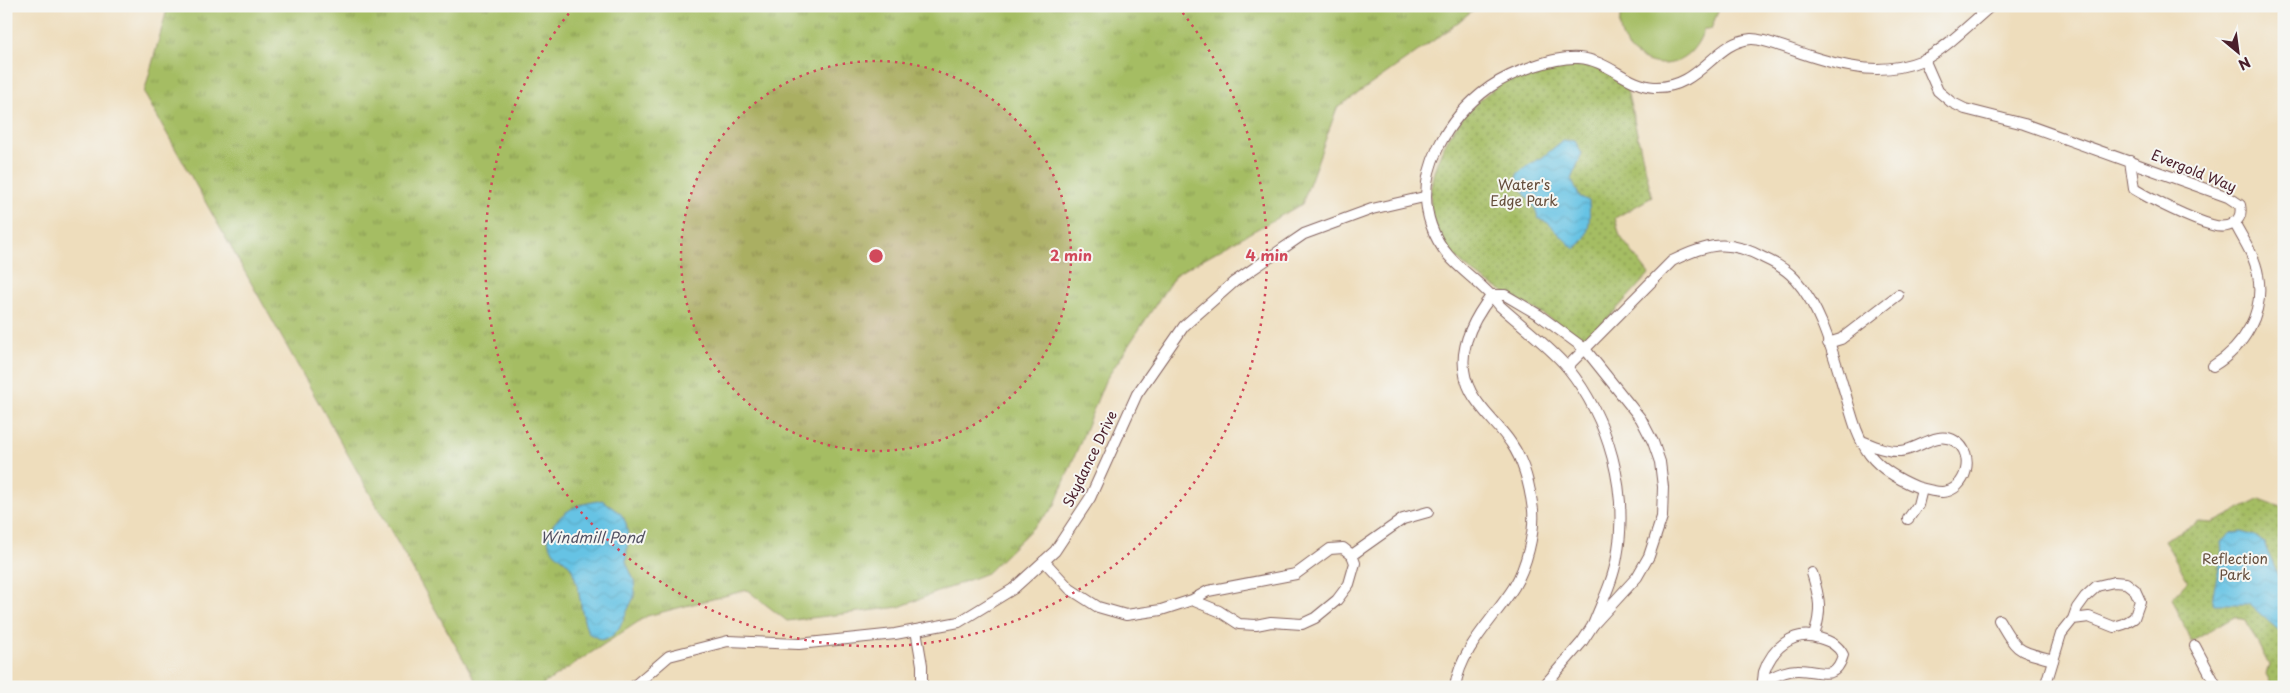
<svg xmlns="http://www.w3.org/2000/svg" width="2290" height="693" font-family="'Playpen Sans',sans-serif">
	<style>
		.grass { fill: url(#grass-tufts); stroke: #786e47 }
		.park { fill: url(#park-dots); stroke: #786e47 }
		.pitch { fill: #a5bd63; stroke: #786e47 }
		.water { fill: url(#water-waves); stroke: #587188 }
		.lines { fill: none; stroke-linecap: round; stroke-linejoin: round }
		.street-casing { stroke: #83625e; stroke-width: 12 }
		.street { stroke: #fff; stroke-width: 10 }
		.ring { fill: none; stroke: #d1495b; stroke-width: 2.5; stroke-dasharray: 2.5 5 }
		.labels { text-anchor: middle; stroke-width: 4; stroke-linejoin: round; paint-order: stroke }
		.street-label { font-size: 14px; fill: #4a1f2b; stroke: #f6f6f2 }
		.park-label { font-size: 14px; fill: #654e3c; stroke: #f6f6f2 }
		.water-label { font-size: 15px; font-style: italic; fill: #525062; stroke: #f6f6f2 }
		.centre { fill: #d1495b; stroke: #f6f6f2; stroke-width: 2.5 }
		.ring-label { font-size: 15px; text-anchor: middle; font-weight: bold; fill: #d1495b; stroke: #f6f6f2; stroke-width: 4; stroke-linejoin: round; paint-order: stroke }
	</style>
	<defs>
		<pattern id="grass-tufts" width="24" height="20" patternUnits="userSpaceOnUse" patternTransform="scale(1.25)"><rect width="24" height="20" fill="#a5bd63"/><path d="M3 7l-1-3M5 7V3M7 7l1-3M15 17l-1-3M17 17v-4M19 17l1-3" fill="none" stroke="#889952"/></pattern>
		<pattern id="park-dots" width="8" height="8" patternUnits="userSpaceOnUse" patternTransform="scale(1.25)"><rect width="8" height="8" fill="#a5bd63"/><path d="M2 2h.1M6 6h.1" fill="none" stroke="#889952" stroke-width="1.8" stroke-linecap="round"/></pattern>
		<pattern id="water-waves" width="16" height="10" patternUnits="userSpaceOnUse" patternTransform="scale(1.25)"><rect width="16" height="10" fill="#66c3e4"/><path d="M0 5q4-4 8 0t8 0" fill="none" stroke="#5aa7c4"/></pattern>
	</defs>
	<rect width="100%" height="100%" fill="#f6f6f2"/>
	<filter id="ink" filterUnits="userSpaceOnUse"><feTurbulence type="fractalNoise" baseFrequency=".02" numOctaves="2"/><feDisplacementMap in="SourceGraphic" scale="10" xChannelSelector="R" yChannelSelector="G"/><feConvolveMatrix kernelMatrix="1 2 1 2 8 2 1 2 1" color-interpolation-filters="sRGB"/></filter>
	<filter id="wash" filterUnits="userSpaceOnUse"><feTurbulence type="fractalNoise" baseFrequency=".0096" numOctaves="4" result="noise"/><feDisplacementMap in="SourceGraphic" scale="20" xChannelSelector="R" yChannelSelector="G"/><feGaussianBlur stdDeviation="1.12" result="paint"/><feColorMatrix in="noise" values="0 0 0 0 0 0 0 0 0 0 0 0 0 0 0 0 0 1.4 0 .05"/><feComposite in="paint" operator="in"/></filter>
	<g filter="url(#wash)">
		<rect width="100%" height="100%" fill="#eeddbc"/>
		<path class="grass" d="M168 6H1478L1447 31 1337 108 1302 204 1176 274 1105 381 1054 507 987 573 899 607 787 621 747 590 647 616 539 687H479L144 93Z"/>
		<g class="park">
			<path d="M1578 62 1593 65 1625 82 1652 197 1615 218 1620 236 1649 274 1589 339 1578 340C1567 332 1556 322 1544 315 1509 293 1467 277 1443 242 1406 187 1456 105 1509 80 1531 70 1554 64 1578 62Z"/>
			<path d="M2260 499 2284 508V687H2273L2266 674 2269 665 2246 621 2234 617 2191 642 2172 598 2188 581 2164 540 2199 522 2213 523Z"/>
		</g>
		<path class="pitch" d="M1624 6H1720L1711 29H1704C1681 97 1600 53 1624 6Z"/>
		<g class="water">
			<path d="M1563 140 1575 141 1582 154 1571 179 1580 197 1589 201C1590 220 1591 238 1574 249L1548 223 1538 218C1535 199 1517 194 1517 174L1527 166 1543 157Z"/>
			<path d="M602 500 621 514 626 523 628 535 626 562 634 580 635 595 619 628 611 637 601 640 588 633C580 613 581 591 572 570 568 560 557 557 551 548 540 530 564 511 579 505 586 503 594 502 602 500Z"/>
			<path d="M2241 532 2255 536 2264 543 2284 590V635L2249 604H2212C2213 583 2224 563 2221 542L2231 533Z"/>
		</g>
	</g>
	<g filter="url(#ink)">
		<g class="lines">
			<g class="street-casing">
				<g id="street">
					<path d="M2276 6 2284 9"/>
					<path d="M1924 59 1938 91 1951 102 1965 109 2024 124 2228 197 2240 205C2244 222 2228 230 2212 225 2190 219 2154 201 2134 189L2130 161"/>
					<path d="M1492 295H1505L1539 315 1585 349 1641 419 1653 442 1660 462 1663 487 1662 517 1649 556 1637 577 1593 625 1582 642 1543 687"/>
					<path d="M1828 343 1841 339 1898 295"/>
					<path d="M2213 366C2244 347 2265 313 2258 275 2255 256 2243 239 2234 222"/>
					<path d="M1567 367 1672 261C1706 244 1729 238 1764 258 1775 263 1787 270 1795 279 1823 310 1834 358 1846 396 1852 417 1857 438 1870 455 1882 470 1900 480 1917 487 1924 489 1935 492 1942 492 1967 491 1976 453 1955 441 1936 430 1920 449 1901 451 1887 452 1874 446 1862 441"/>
					<path d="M1908 519 1918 505 1922 489"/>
					<path d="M1352 555 1403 519 1428 512"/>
					<path d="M1044 561 1070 589 1098 607 1126 615 1161 610 1192 600 1208 591 1296 574 1330 549 1343 548 1352 555 1355 563 1349 584 1337 600 1315 618 1302 624 1271 622 1256 625 1239 624 1219 611 1192 600"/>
					<path d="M1812 573C1820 599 1822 610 1814 636"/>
					<path d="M1999 620C2018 653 2017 650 2053 660"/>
					<path d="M1593 625C1602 602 1613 581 1617 557 1629 491 1609 419 1567 367 1550 347 1520 324 1500 306 1477 275 1445 266 1431 225 1413 173 1448 117 1490 87 1503 78 1519 71 1534 66 1549 61 1563 57 1579 58 1608 60 1626 85 1654 87 1701 89 1713 42 1751 39 1763 38 1797 52 1810 56 1848 68 1884 76 1923 60 1944 50 1972 22 1991 6"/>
					<path d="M916 630 922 665V687"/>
					<path d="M2195 646 2217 687"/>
					<path d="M633 687 669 656 728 641 799 644 895 634 959 622 1013 589 1055 551 1090 498 1137 394 1184 326 1234 282 1304 234 1372 209 1424 197"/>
					<path d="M1455 687C1461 648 1494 619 1514 587 1526 567 1535 534 1533 510 1530 487 1525 463 1511 443 1499 425 1481 411 1471 392 1453 357 1470 323 1492 295"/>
					<path d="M1761 687C1764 681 1763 677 1764 672 1772 648 1794 629 1819 638 1830 641 1838 645 1843 655 1835 684 1818 669 1797 670 1785 670 1775 676 1764 681"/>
					<path d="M2045 687 2061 634 2073 619 2077 608 2085 597 2097 586 2114 582 2126 583 2135 590 2140 601 2134 618 2124 624 2114 627 2089 617 2073 619"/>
				</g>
			</g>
			<use href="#street" class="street"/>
		</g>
	</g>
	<circle cx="876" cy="256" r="195" fill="#d1495b" fill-opacity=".12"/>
	<g class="ring">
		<circle cx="876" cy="256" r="195"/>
		<path d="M1178 7A391 391 0 1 1 574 7"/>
	</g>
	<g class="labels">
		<g class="street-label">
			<text transform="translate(2194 171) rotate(22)" y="5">Evergold Way</text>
			<text transform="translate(1090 459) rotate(-64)" y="5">Skydance Drive</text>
		</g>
		<g class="park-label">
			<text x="1524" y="190">Water's<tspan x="1524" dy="16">Edge Park</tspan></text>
			<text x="2235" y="564">Reflection<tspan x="2235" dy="16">Park</tspan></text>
		</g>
		<g class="water-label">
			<text x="592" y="543">Windmill Pond</text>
		</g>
	</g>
	<circle cx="876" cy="256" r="8" class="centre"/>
	<g class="ring-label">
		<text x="1071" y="261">2 min</text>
		<text x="1267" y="261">4 min</text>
	</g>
	<rect width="2290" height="693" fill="none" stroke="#f6f6f2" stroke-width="25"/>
	<g transform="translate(2238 52) rotate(151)" stroke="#f6f6f2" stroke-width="4" paint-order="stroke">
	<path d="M0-4L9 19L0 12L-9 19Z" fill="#4a1f2b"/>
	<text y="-8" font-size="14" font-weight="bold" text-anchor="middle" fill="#4a1f2b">N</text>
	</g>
</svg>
